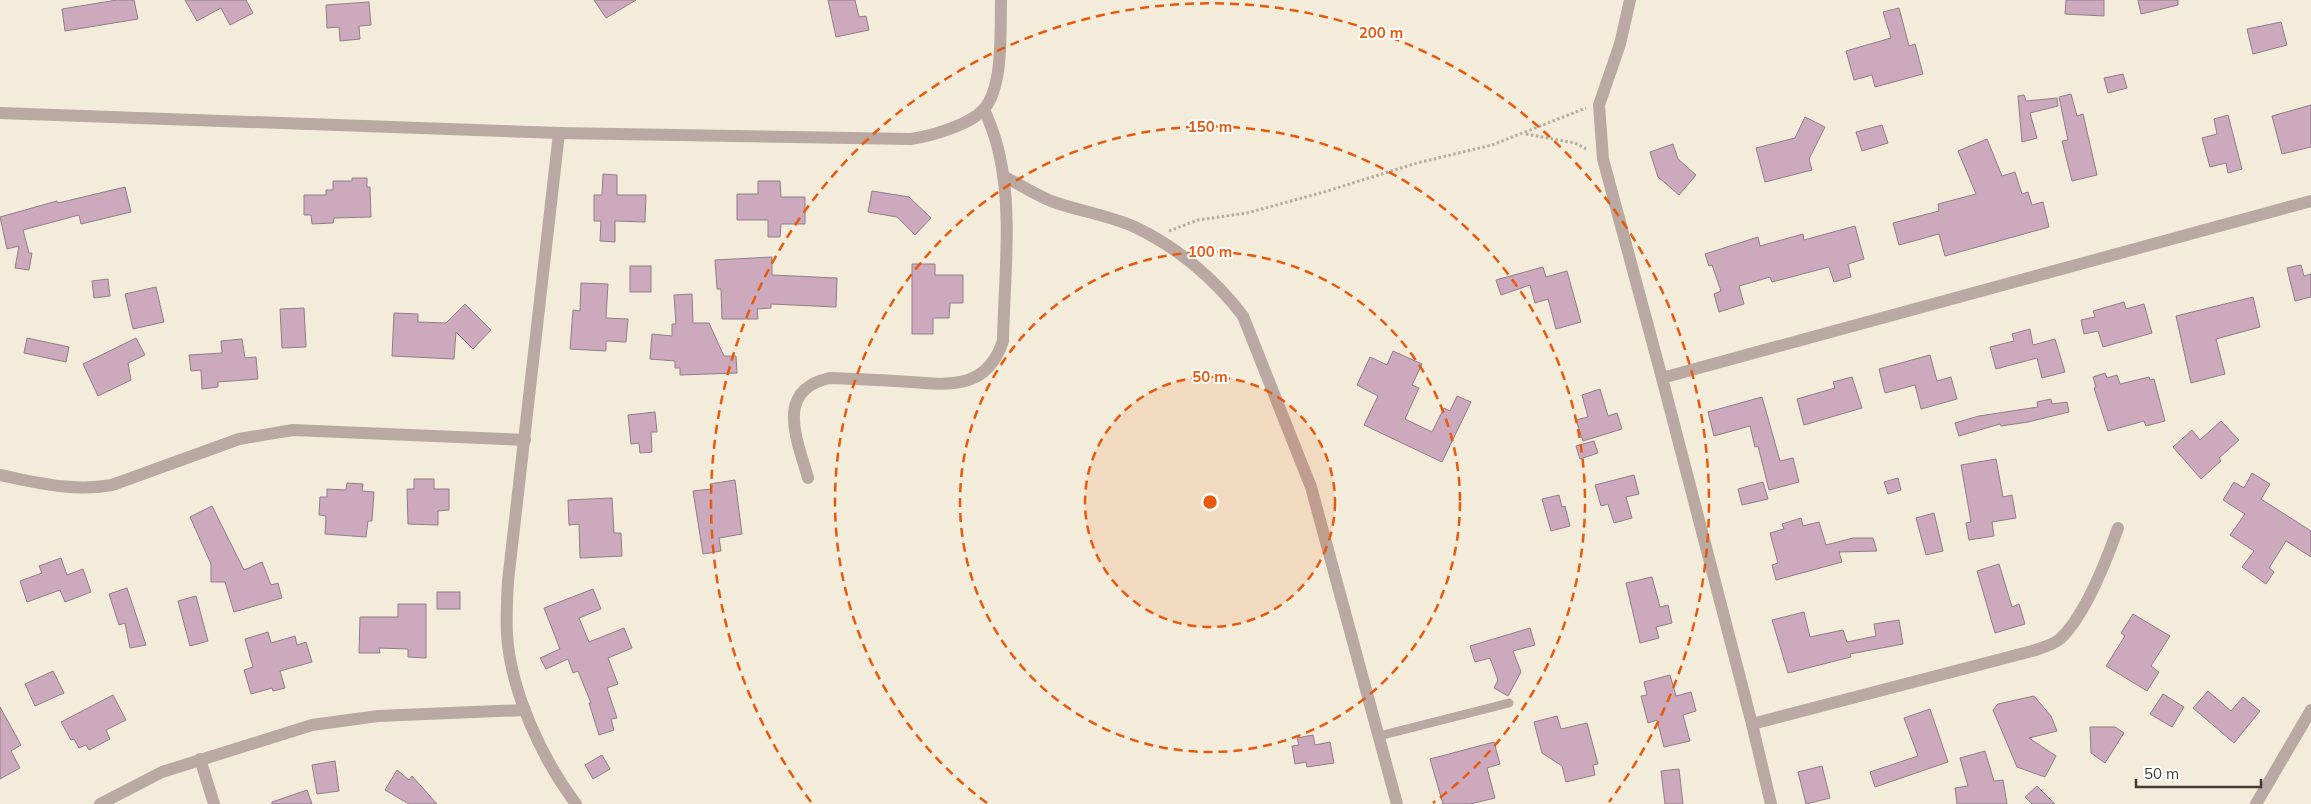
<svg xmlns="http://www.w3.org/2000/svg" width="2311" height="804" font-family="Mulish,sans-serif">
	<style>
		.building { fill: #cda9bd; stroke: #8f7e87 }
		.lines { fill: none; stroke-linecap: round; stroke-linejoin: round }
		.path { stroke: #b3ad9f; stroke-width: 3; stroke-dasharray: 2.5 2.5; stroke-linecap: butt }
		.service { stroke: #baa8a3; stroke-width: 9 }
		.minor { stroke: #baa8a3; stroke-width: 12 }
		.ring { fill: none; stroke: #e8590c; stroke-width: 2.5; stroke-dasharray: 9 6 }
		.centre { fill: #e8590c; stroke: #fff; stroke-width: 2.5 }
		.ring-label { font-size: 15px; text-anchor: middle; font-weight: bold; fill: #e8590c; stroke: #fff; stroke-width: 4; stroke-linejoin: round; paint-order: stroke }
	</style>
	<rect width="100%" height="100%" fill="#f4ecda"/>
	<g class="building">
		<path d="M117 0H134L138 19 65 31 62 9Z"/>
		<path d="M185 0H246L253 13 230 25 221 8 197 21Z"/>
		<path d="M594 0H636L606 18Z"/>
		<path d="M828 0H855L859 17 866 16 869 30 836 37Z"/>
		<path d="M2066 0H2104V16L2065 14Z"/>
		<path d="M2138 0H2178V5L2141 14Z"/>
		<path d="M369 2 371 25 359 26 360 39 340 41 339 27 327 28 326 5Z"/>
		<path d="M1899 8 1909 46 1915 44 1923 74 1875 87 1872 75 1854 80 1846 51 1891 38 1883 12Z"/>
		<path d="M2281 22 2287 45 2253 54 2247 29Z"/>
		<path d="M2123 74 2127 88 2108 93 2104 78Z"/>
		<path d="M2071 94 2077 116 2083 114 2097 175 2072 181 2062 141 2068 140 2059 97Z"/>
		<path d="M2024 95 2026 101 2057 98 2058 106 2030 113 2037 138 2022 142 2018 96Z"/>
		<path d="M2311 105V147L2282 154 2272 116Z"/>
		<path d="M2228 115 2242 169 2228 173 2226 163 2210 167 2202 138 2217 134 2214 119Z"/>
		<path d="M1805 117 1825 127 1809 159 1812 170 1765 182 1756 148 1795 138Z"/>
		<path d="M1882 125 1888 143 1862 151 1856 132Z"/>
		<path d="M1987 139 2002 176 2015 172 2022 194 2028 192 2032 205 2043 202 2049 227 1945 256 1939 234 1899 245 1893 223 1939 211 1938 204 1976 194 1958 151Z"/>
		<path d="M1673 144 1678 159 1696 175 1679 195 1658 177 1650 152Z"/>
		<path d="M603 174 617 175V195H646L645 222 615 221V242L600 241 601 221H594V195H602Z"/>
		<path d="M352 178H367V187H370L371 217 334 218 333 223 312 224 311 215H304V195H326V190H333V181H352Z"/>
		<path d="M758 181H780L781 197H805V224H781L780 237H768V220H737V194H758Z"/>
		<path d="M125 187 131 212 81 224 79 215 23 230 29 253H32L29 270 15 268 19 246 7 249 0 217 57 201 58 203Z"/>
		<path d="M872 191 909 197 931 218 915 235 897 217 868 212Z"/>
		<path d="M1855 226 1864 259 1848 264 1851 277 1834 282 1829 267 1772 282 1770 277 1739 286 1744 304 1719 312 1714 294 1721 291 1712 265 1709 266 1705 254 1758 237 1760 246 1803 234 1804 240Z"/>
		<path d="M772 257V275L837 278 836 307 771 304V308L757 309 758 319H722L721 289H717L715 260Z"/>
		<path d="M912 264H935V275H963V303H950L949 318H933V334H912Z"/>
		<path d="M2301 265 2304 276 2311 274V297L2295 301 2287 268Z"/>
		<rect x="630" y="266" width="21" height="26"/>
		<path d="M1543 267 1546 277 1567 271 1581 322 1556 329 1548 299 1535 303 1530 285 1501 295 1496 280Z"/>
		<path d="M108 279 110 296 94 298 92 281Z"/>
		<path d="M581 283 608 284 606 318 628 319 626 342 606 341V351L570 349 573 310 580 311Z"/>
		<path d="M156 287 164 322 133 329 125 294Z"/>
		<path d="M692 294 693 323H709L724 356H736L737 373 680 375V368H675V361L650 359 652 334 672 336V324H676L674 295Z"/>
		<path d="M2253 297 2260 327 2216 339 2225 374 2191 383 2176 316Z"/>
		<path d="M2124 302 2126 309 2144 304 2152 333 2103 347 2098 331 2084 334 2081 320 2095 317 2093 311Z"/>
		<path d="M465 304 491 330 473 349 456 332 454 359 392 356 394 313 418 314V322L446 323Z"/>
		<path d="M304 308 306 347 282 348 280 309Z"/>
		<path d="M2030 329 2033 345 2055 339 2065 372 2042 378 2037 358 1996 369 1990 347 2014 341 2012 334Z"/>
		<path d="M27 338 69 347 66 362 24 353Z"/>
		<path d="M136 338 145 355 128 363 131 380 98 396 83 364Z"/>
		<path d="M242 339 245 358 256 357 258 379 218 382V387L202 389 201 370 191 371 189 355 222 353 221 341Z"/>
		<path d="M1393 351 1422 364 1412 385 1419 388 1405 419 1432 432 1444 408 1450 411 1457 396 1471 402 1442 462 1364 425 1378 396 1357 385 1370 357 1387 365Z"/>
		<path d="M1930 355 1937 381 1951 377 1957 399 1921 409 1915 385 1885 393 1879 369Z"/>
		<path d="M2105 373 2107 378 2117 375 2120 384 2149 377 2150 380 2154 379 2165 421 2146 426 2144 421 2108 431 2094 388 2096 387 2093 377Z"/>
		<path d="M1852 377 1862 408 1804 425 1797 399 1835 388 1833 382Z"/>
		<path d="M1600 389 1608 416 1617 413 1622 429 1583 441 1576 420 1588 417 1582 395Z"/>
		<path d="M1762 397 1780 461 1793 458 1799 482 1769 490 1758 446 1755 447 1750 426 1714 436 1708 412Z"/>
		<path d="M2051 399 2052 404 2067 402 2069 412 2028 422 2001 426 2000 424 1959 436 1955 423 1979 416 2038 407 2037 402Z"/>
		<path d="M655 412 657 432H651L652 452 640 453 639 443 631 444 628 415Z"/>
		<path d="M2221 421 2239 440 2219 458 2221 461 2201 479 2173 447 2192 430 2200 440Z"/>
		<path d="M1594 441 1598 453 1580 459 1576 446Z"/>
		<path d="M1996 459 2003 497 2012 495 2016 518 1992 522 1994 536 1969 540 1966 523 1971 522 1961 465Z"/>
		<path d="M2252 473 2270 484 2261 499 2311 531V557L2286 541 2269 568 2274 572 2266 584 2242 567 2254 551 2230 535 2245 514 2223 500 2234 482 2244 488Z"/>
		<path d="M1634 475 1639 494 1626 497 1632 518 1614 523 1608 504 1601 506 1595 485Z"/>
		<path d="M1898 478 1901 490 1888 494 1884 482Z"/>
		<path d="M414 479H434V489H449V510L438 511V525L408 524 407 489H414Z"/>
		<path d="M735 480 742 534 719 538 721 551 703 554 693 491 711 489 710 484Z"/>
		<path d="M1763 482 1768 499 1742 505 1738 489Z"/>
		<path d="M347 483 363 484 362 491 374 492 372 521H368L366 537 325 534 326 516 319 515 320 497H327V489L346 490Z"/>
		<path d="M1559 495 1562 507 1565 506 1570 526 1551 531 1542 499Z"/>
		<path d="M612 498 614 533H621L622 556 580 558 579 524 569 525 568 500Z"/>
		<path d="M212 506 244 570 262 562 271 585 278 583 282 598 234 612 225 582H211V564L190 517Z"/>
		<path d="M1934 513 1943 551 1926 555 1916 518Z"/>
		<path d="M1801 518 1803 526 1819 522 1826 545 1853 538H1873L1877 551 1839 552 1842 562 1776 580 1772 565 1778 563 1770 533 1784 529 1782 524Z"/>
		<path d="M61 558 67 575 83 569 91 592 65 602 60 590 27 602 20 581 42 573 39 566Z"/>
		<path d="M1999 564 2012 607 2019 604 2025 624 1995 633 1977 571Z"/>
		<path d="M1652 577 1660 607 1668 605 1672 623 1656 627 1659 638 1640 643 1626 583Z"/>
		<path d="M127 588 146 645 130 648 125 623 119 625 109 594Z"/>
		<path d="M593 589 601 609 579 618 589 642 624 628 632 648 608 658 618 684 607 688 617 718 611 719 614 730 599 735 589 703H591L578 671 573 673 568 659 546 669 540 658 560 649 544 608Z"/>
		<rect x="437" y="592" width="23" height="17"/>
		<path d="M196 596 208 641 190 646 178 601Z"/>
		<path d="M398 604H426V658L408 657V649L379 648 380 653H359L360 617H398Z"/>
		<path d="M1804 612 1810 637 1843 630 1847 642 1876 636 1874 624 1899 620 1903 644 1850 654 1851 657 1788 673 1772 620Z"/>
		<path d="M2133 614 2170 636 2151 666 2159 672 2147 691 2106 666 2125 636 2121 633Z"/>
		<path d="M1530 628 1535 645 1513 651 1521 672 1508 696 1494 688 1498 680 1490 658 1475 662 1470 646Z"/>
		<path d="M268 632 271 643 295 636 297 645 306 642 312 662 280 671 285 688 273 691 272 688 251 694 244 670 253 667 245 639Z"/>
		<path d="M53 671 64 693 35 706 25 684Z"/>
		<path d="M1670 675 1676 696 1691 692 1696 711 1683 715 1690 741 1664 747 1657 720 1648 723 1641 696 1647 695 1644 682Z"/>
		<path d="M2208 691 2231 711 2243 697 2260 711 2234 743 2193 708Z"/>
		<path d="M2163 694 2184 707 2172 727 2150 714Z"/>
		<path d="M113 695 126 720 106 730 110 739 89 750 86 745 79 748 74 739 71 740 61 722Z"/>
		<path d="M2034 696 2051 716 2057 731 2029 738 2056 756 2045 777 2017 767 1993 710 1998 704Z"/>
		<path d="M0 707 21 745 11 751 20 768 0 779Z"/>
		<path d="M1930 709 1948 762 1875 787 1870 772 1918 756 1904 718Z"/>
		<path d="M1557 716 1561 729 1587 723 1598 764 1593 765 1595 775 1566 782 1562 766 1542 753 1534 722Z"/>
		<path d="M2090 727H2115L2124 733 2105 763 2091 753Z"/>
		<path d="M1313 735 1315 745 1330 742 1334 763 1307 767 1306 762 1295 764 1292 746 1299 745 1297 738Z"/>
		<path d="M1494 742 1500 764 1487 768 1495 798 1470 804H1443L1430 759Z"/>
		<path d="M1985 751 1994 781 2003 780 2007 804H1957L1955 788 1968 786 1960 758Z"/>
		<path d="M602 755 610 769 593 779 585 765Z"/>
		<path d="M335 761 339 791 317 794 312 765Z"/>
		<path d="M1822 766 1830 798 1806 804 1798 772Z"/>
		<path d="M1679 769 1683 804H1665L1661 771Z"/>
		<path d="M397 770 409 780 412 776 437 804H409L385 790Z"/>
		<path d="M2037 786 2055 804H2032L2025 797Z"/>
		<path d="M307 790 312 804H272V802Z"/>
	</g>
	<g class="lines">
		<g class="path">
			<path d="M1526 134 1575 143 1588 150"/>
			<path d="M1169 231 1198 220 1247 213 1324 192 1417 163 1492 145 1586 108"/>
		</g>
		<path class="service" d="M1379 736 1509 703"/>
		<g class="minor">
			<path d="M1630 0 1620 44 1599 105 1603 159 1662 378 1752 724 1771 804"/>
			<path d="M0 113 559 133 911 139C931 136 970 125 984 109 1004 86 1000 29 1001 0"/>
			<path d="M559 133 508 581C507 599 506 617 507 635 511 692 542 759 576 804"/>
			<path d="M1003 176C1019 184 1034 194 1051 201 1078 211 1108 215 1135 227 1177 247 1215 279 1243 316L1311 487 1397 804"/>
			<path d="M1662 378 2311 201"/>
			<path d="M0 475C39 483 73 492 112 485L239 439 293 430 525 440"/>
			<path d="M808 478C797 439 774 390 830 378 857 379 884 380 911 382 930 383 950 386 968 380 987 374 997 359 1003 341 1004 281 1013 211 999 153 996 138 990 123 984 109"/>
			<path d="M1752 724 2032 651C2041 648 2053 645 2060 639 2085 616 2107 559 2118 528"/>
			<path d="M200 759 214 804"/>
			<path d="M100 804 162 772 312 725 378 716 525 710"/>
			<path d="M2256 804 2311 710"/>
		</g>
	</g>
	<circle cx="1210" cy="502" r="125" fill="#e8590c" fill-opacity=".12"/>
	<g class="ring">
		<circle cx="1210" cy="502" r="125"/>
		<circle cx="1210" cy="502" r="250"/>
		<path d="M987 803A375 375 0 1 1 1433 803"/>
		<path d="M811 802A499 499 0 1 1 1609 802"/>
	</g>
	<circle cx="1210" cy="502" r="8" class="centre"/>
	<g class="ring-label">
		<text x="1381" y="38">200 m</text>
		<text x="1210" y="132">150 m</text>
		<text x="1210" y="257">100 m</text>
		<text x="1210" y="382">50 m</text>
	</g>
	<path d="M2136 779v8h125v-8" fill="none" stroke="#403c35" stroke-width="2.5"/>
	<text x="2144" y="779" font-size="15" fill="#403c35" stroke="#ffffff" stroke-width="4" paint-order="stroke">50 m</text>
</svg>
